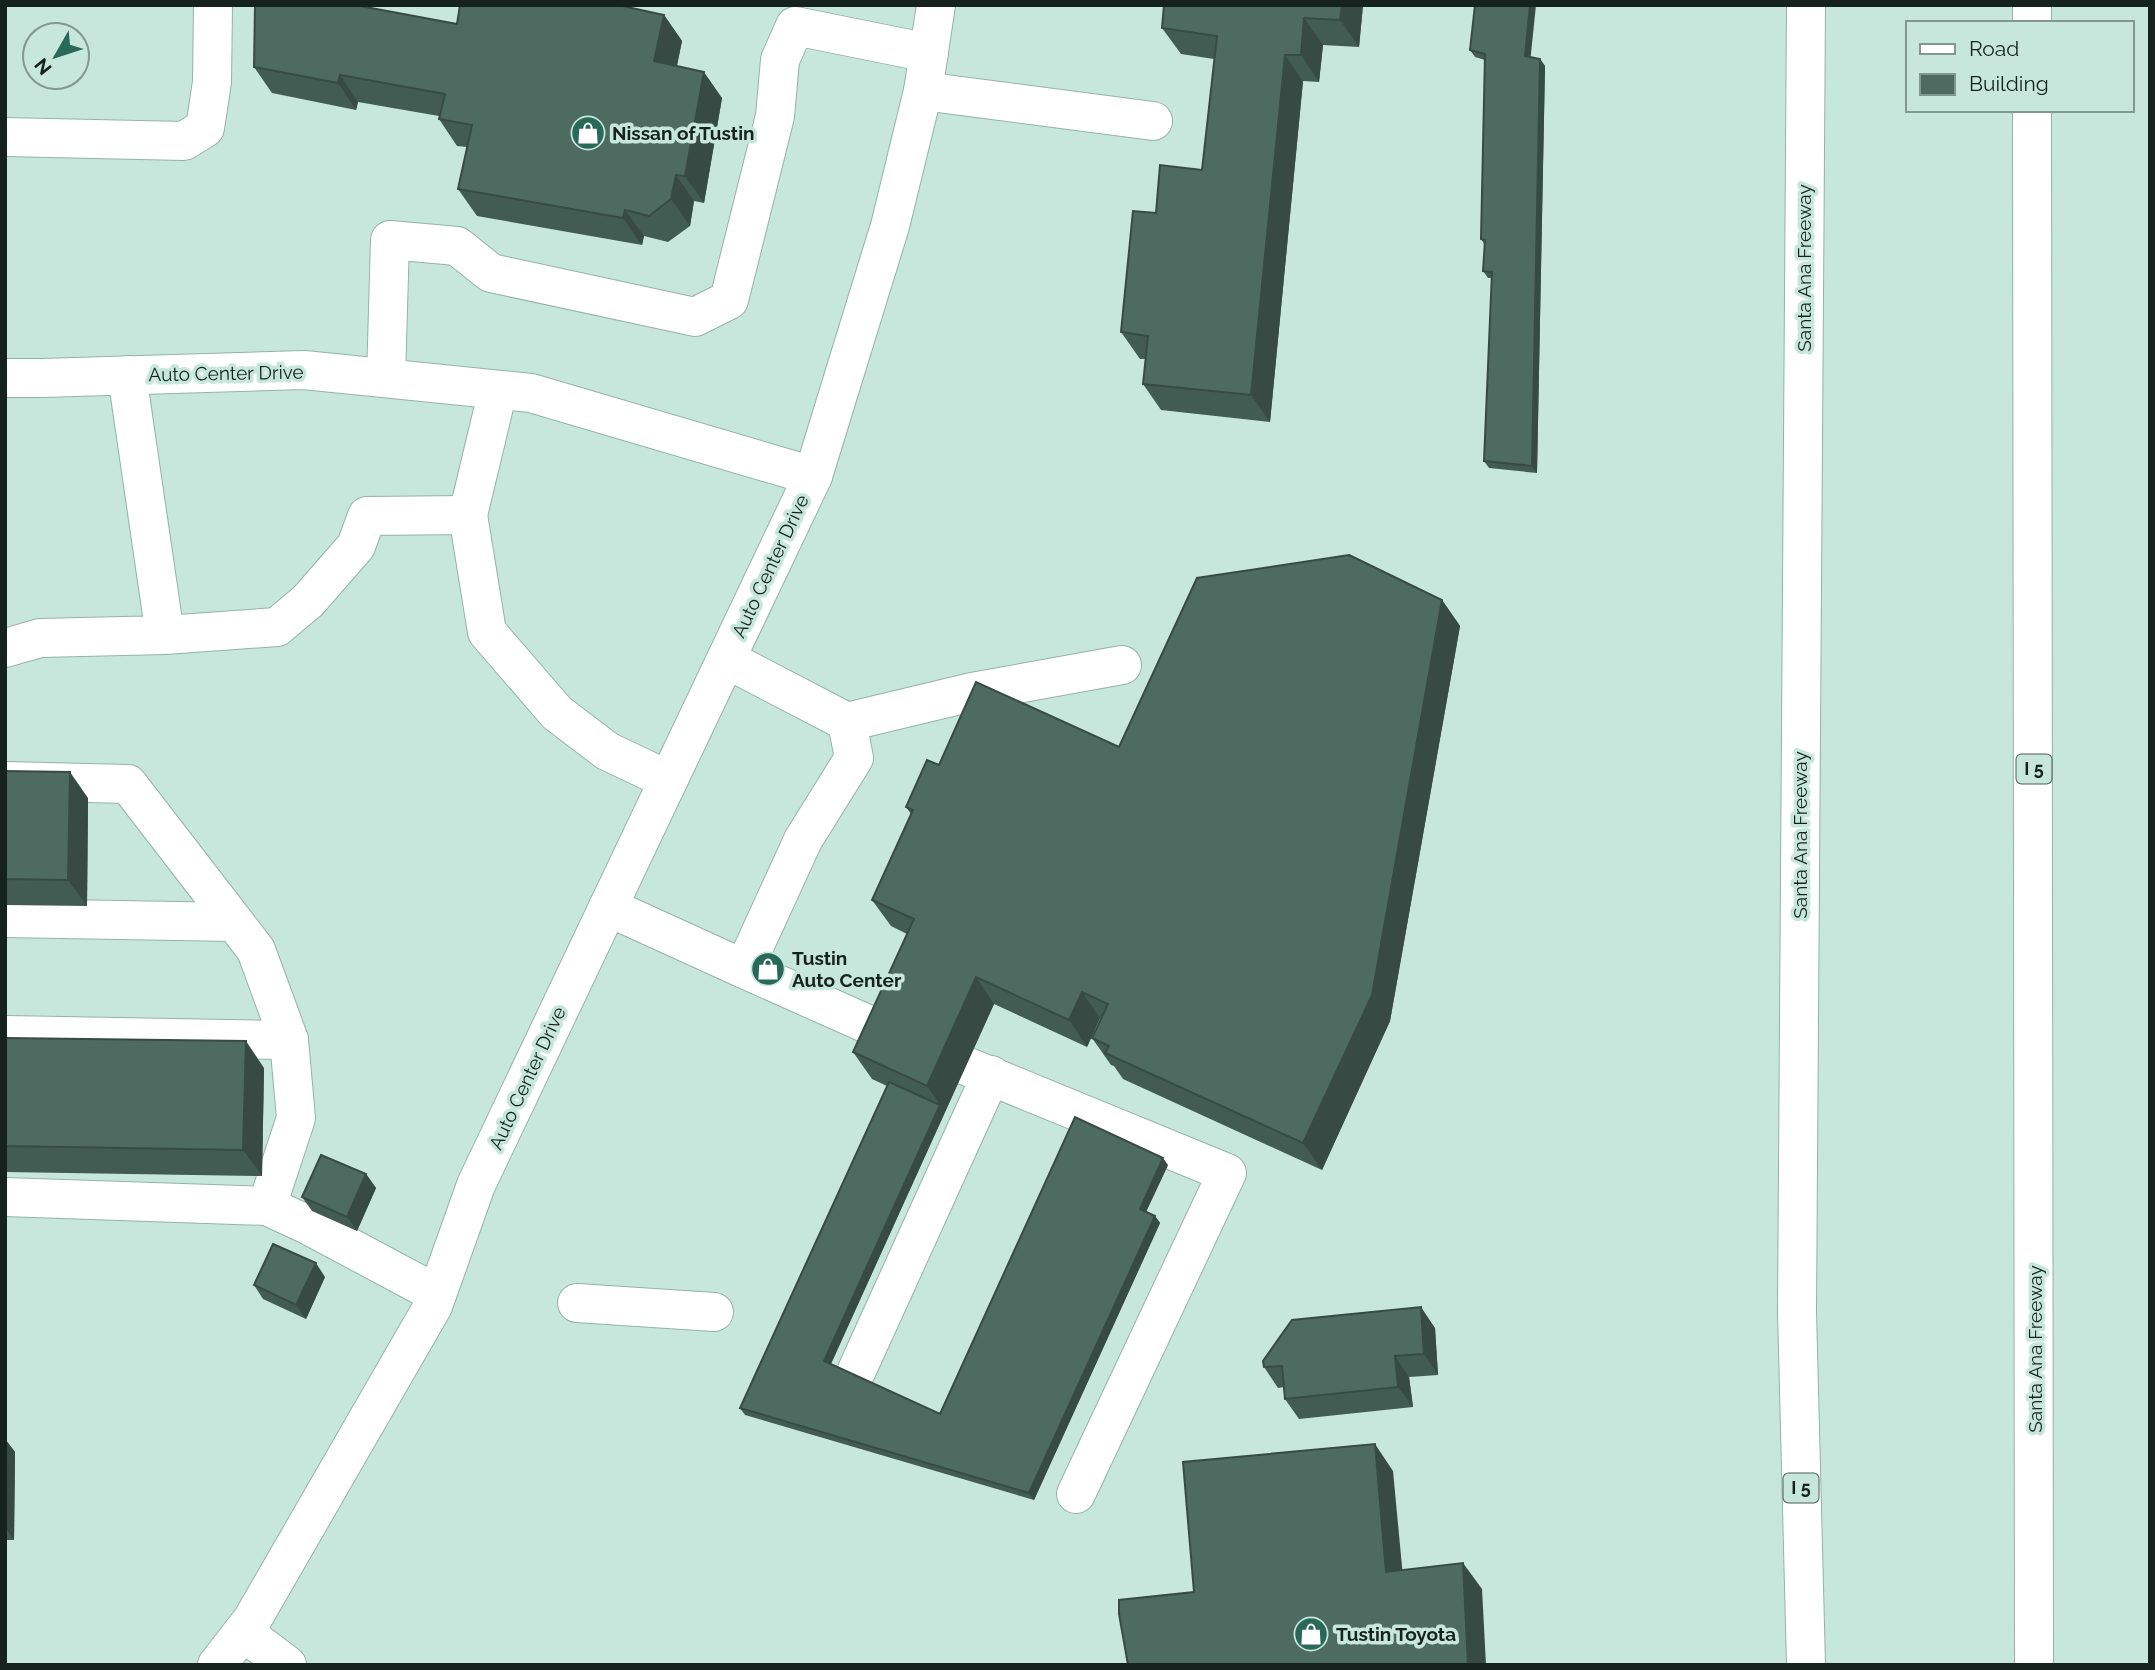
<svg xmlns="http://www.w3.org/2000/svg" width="2155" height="1670" font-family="Raleway,sans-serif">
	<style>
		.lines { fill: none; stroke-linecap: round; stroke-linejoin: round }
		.minor-casing { stroke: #94b3a8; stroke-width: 40 }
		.highway-casing { stroke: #94b3a8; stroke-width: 40 }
		.minor { stroke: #fff; stroke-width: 38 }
		.highway { stroke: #fff; stroke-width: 38 }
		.wall { fill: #435c53 }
		.shaded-wall { fill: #374b44 }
		.building { fill: #4e6b61; stroke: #374b44; stroke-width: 2 }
		.labels { text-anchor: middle; stroke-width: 7; stroke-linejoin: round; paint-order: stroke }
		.shield { fill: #c7e7dc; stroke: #4b5d57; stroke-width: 2 }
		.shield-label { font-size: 18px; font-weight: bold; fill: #16221e }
		.poi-label { font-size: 19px; font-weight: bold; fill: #16221e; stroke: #c7e7dc; text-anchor: start }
		.street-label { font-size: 19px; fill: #16221e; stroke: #c7e7dc }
	</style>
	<rect width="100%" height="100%" fill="#c7e7dc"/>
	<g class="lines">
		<g class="minor-casing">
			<g id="minor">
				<path d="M923 91 1153 121"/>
				<path d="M5 137 184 141 205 128 212 82 213 5"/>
				<path d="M5 378H42L304 370 531 393 813 476"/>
				<path d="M386 378 390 240 457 246 491 273 695 317 729 300 775 116 780 60 795 26 929 53"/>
				<path d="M468 515 498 390"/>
				<path d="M165 635 277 627 308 601 356 546 367 516 468 515 487 632 557 713 607 751 668 780"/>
				<path d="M5 648 40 638 165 635 127 375"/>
				<path d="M726 659 847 722 972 692 1122 665"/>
				<path d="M5 781 128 784 256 950 289 1040 5 1035"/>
				<path d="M608 907 744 969 803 840 854 758 847 722"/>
				<path d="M5 918 234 922"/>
				<path d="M744 969 892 1035"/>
				<path d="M289 1040 296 1118 267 1206 306 1224 437 1294"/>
				<path d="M966 1066 1227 1173 1076 1494"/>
				<path d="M5 1197 267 1206"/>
				<path d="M577 1303 714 1312"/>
				<path d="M857 1370 991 1075"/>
				<path d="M243 1632 287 1665"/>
				<path d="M217 1665 252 1620 433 1306 476 1185 813 476 890 226 923 91 936 5"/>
			</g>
		</g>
		<g class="highway-casing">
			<g id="highway">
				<path d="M1806 5 1797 1311 1806 1665"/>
				<path d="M2032 5V23"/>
				<path d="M2032 110 2034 1665"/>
			</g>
		</g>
		<use href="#minor" class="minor"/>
		<use href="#highway" class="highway"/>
	</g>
	<g class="wall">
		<path d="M460 5H623V6L664 15 682 41 677 66 722 98 704 203 694 201 690 226 668 242 644 236 642 245 477 216 458 189 467 147 457 146 439 119V116L358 102 356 110 272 93 254 67 457 24Z"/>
		<path d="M1363 5 1359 47 1323 45 1319 82 1303 81 1270 422 1161 410 1143 384 1146 359H1140L1121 332 1156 213 1202 170 1214 59 1181 54 1162 28Z"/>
		<path d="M1470 50 1540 59 1545 66 1537 473 1489 468 1484 461 1492 278H1488L1483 271 1485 245 1481 239 1485 60 1475 57Z"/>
		<path d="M1442 600 1460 626 1390 1021 1322 1170 1123 1079 1114 1066 1111 1065 1092 1038 1101 1019 1100 1018 1087 1047 994 1004 831 1364 940 1414 1168 1165 1146 1212 1155 1216 1160 1223 1034 1500 745 1415 740 1408 887 1086 872 1079 853 1052 907 934 891 926 872 900 911 814 906 807 939 765 1119 747Z"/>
		<path d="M5 771 88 798 87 906 5 905Z"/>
		<path d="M5 1038 264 1068 262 1176 5 1172Z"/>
		<path d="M366 1174 376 1188 357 1231 312 1211 302 1197Z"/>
		<path d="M325 1277 306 1319 263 1299 254 1285Z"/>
		<path d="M1435 1328 1438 1375 1409 1377 1413 1407 1299 1419 1285 1399 1284 1387 1278 1388 1264 1367Z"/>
		<path d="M5 1439 15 1452 14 1540H5Z"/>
	</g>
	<g class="shaded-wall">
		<path d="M1342 5H1363L1359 47 1340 20Z"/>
		<path d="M1530 5H1536L1530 63 1525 56Z"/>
		<path d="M664 15 682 41 672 88 654 61Z"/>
		<path d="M1304 18 1323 45 1319 82 1301 55Z"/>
		<path d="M1285 55 1303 81 1270 422 1251 395Z"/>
		<path d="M1540 59 1545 66 1537 473 1532 466Z"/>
		<path d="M704 72 722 98 704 203 685 176Z"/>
		<path d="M340 75 358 102 356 110 338 83Z"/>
		<path d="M676 175 694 201 690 226 671 199Z"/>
		<path d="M625 210 644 236 642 245 623 218Z"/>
		<path d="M1442 600 1460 626 1390 1021 1322 1170 1303 1143Z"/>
		<path d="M70 772 88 798 87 906 68 880Z"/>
		<path d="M976 977 994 1004 829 1368 824 1361 940 1105 927 1086Z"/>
		<path d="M1082 992 1100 1018 1087 1047 1069 1020Z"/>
		<path d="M246 1041 264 1068 262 1176 243 1150Z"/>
		<path d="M1163 1158 1168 1165 1144 1216 1140 1209Z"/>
		<path d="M366 1174 376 1188 357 1231 347 1217Z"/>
		<path d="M1155 1216 1160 1223 1034 1500 1029 1493Z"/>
		<path d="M316 1263 325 1277 306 1319 296 1305Z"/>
		<path d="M1421 1307 1435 1328 1438 1375 1424 1354Z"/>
		<path d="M1395 1356 1409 1377 1413 1407 1398 1387Z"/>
		<path d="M5 1439 15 1452 14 1540 5 1527Z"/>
		<path d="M1375 1444 1393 1471 1405 1598 1386 1572Z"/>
		<path d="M1463 1563 1482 1589 1486 1665H1468Z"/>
	</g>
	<g class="building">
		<path d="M255 5H355L457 24 460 5H618L664 15 654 61 704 72 685 176 676 175 671 199 649 216 625 210 623 218 458 189 472 125 439 119 445 94 340 75 338 83 254 67Z"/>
		<path d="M1164 5H1342L1340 20 1304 18 1301 55H1285L1251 395 1143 384 1148 336 1121 332 1133 211 1156 213 1160 165 1202 170 1217 36 1162 28Z"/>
		<path d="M1475 5H1530L1525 56 1540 59 1532 466 1484 461 1492 272 1483 271 1485 240 1481 239 1485 54 1470 50Z"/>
		<path d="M1349 555 1442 600 1372 995 1303 1143 1105 1053 1109 1046 1092 1038 1108 1004 1082 992 1069 1020 976 977 927 1086 853 1052 914 919 872 900 913 810 906 807 927 760 939 765 976 682 1119 747 1197 578Z"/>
		<path d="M5 771 70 772 68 880 5 879Z"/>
		<path d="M5 1038 246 1041 243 1150 5 1146Z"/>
		<path d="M889 1082 940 1105 824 1361 940 1414 1075 1117 1163 1158 1140 1209 1155 1216 1029 1493 740 1408Z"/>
		<path d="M321 1155 366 1174 347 1217 302 1197Z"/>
		<path d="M273 1244 316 1263 296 1305 254 1285Z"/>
		<path d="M1421 1307 1424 1354 1395 1356 1398 1387 1285 1399 1282 1366 1264 1367 1263 1361 1292 1320Z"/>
		<path d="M1375 1444 1386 1572 1463 1563 1468 1665H1128L1119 1614V1600L1194 1592 1183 1462Z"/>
	</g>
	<defs>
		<g id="shop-disc" transform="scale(1.75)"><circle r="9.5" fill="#296958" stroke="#c7e7dc"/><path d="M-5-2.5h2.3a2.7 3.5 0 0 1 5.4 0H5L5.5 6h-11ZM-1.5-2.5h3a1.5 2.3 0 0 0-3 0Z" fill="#fff"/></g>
	</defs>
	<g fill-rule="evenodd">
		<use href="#shop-disc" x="588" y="133"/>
		<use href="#shop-disc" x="768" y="969"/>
		<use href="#shop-disc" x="1311" y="1634"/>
	</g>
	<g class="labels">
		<g class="shield">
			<rect x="2016.5" y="754.5" width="35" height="29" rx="5"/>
			<rect x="1783.5" y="1473.5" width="35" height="29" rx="5"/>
		</g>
		<g class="shield-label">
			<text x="2034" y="775">I 5</text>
			<text x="1801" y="1494">I 5</text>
		</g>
		<g class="poi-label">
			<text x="612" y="140">Nissan of Tustin</text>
			<text x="792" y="965">Tustin<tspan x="792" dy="22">Auto Center</tspan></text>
			<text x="1336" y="1641">Tustin Toyota</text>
		</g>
		<g class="street-label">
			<text transform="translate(1804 268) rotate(-90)" y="7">Santa Ana Freeway</text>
			<text transform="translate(226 373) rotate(-1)" y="7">Auto Center Drive</text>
			<text transform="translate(770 566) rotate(-65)" y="7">Auto Center Drive</text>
			<text transform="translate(1800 835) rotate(-90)" y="7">Santa Ana Freeway</text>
			<text transform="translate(527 1078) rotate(-65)" y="7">Auto Center Drive</text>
			<text transform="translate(2035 1349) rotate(-90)" y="7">Santa Ana Freeway</text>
		</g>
	</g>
	<rect width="2155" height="1670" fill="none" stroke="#16221e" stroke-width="14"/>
	<rect x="1906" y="21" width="228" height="91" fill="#c7e7dc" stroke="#809890" stroke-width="2"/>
	<rect x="1920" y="44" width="35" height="10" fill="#ffffff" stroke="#809890" stroke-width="2"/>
	<text x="1969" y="56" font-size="21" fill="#16221e">Road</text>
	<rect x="1920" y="74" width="35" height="21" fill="#4e6b61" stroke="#809890" stroke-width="2"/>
	<text x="1969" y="91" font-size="21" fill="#16221e">Building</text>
	<g transform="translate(56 56) rotate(231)"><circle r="33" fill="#c7e7dc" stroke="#809890" stroke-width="2"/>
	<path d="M0-5L12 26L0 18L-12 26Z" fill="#296958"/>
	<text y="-10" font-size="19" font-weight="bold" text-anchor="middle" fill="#16221e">N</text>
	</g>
</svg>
